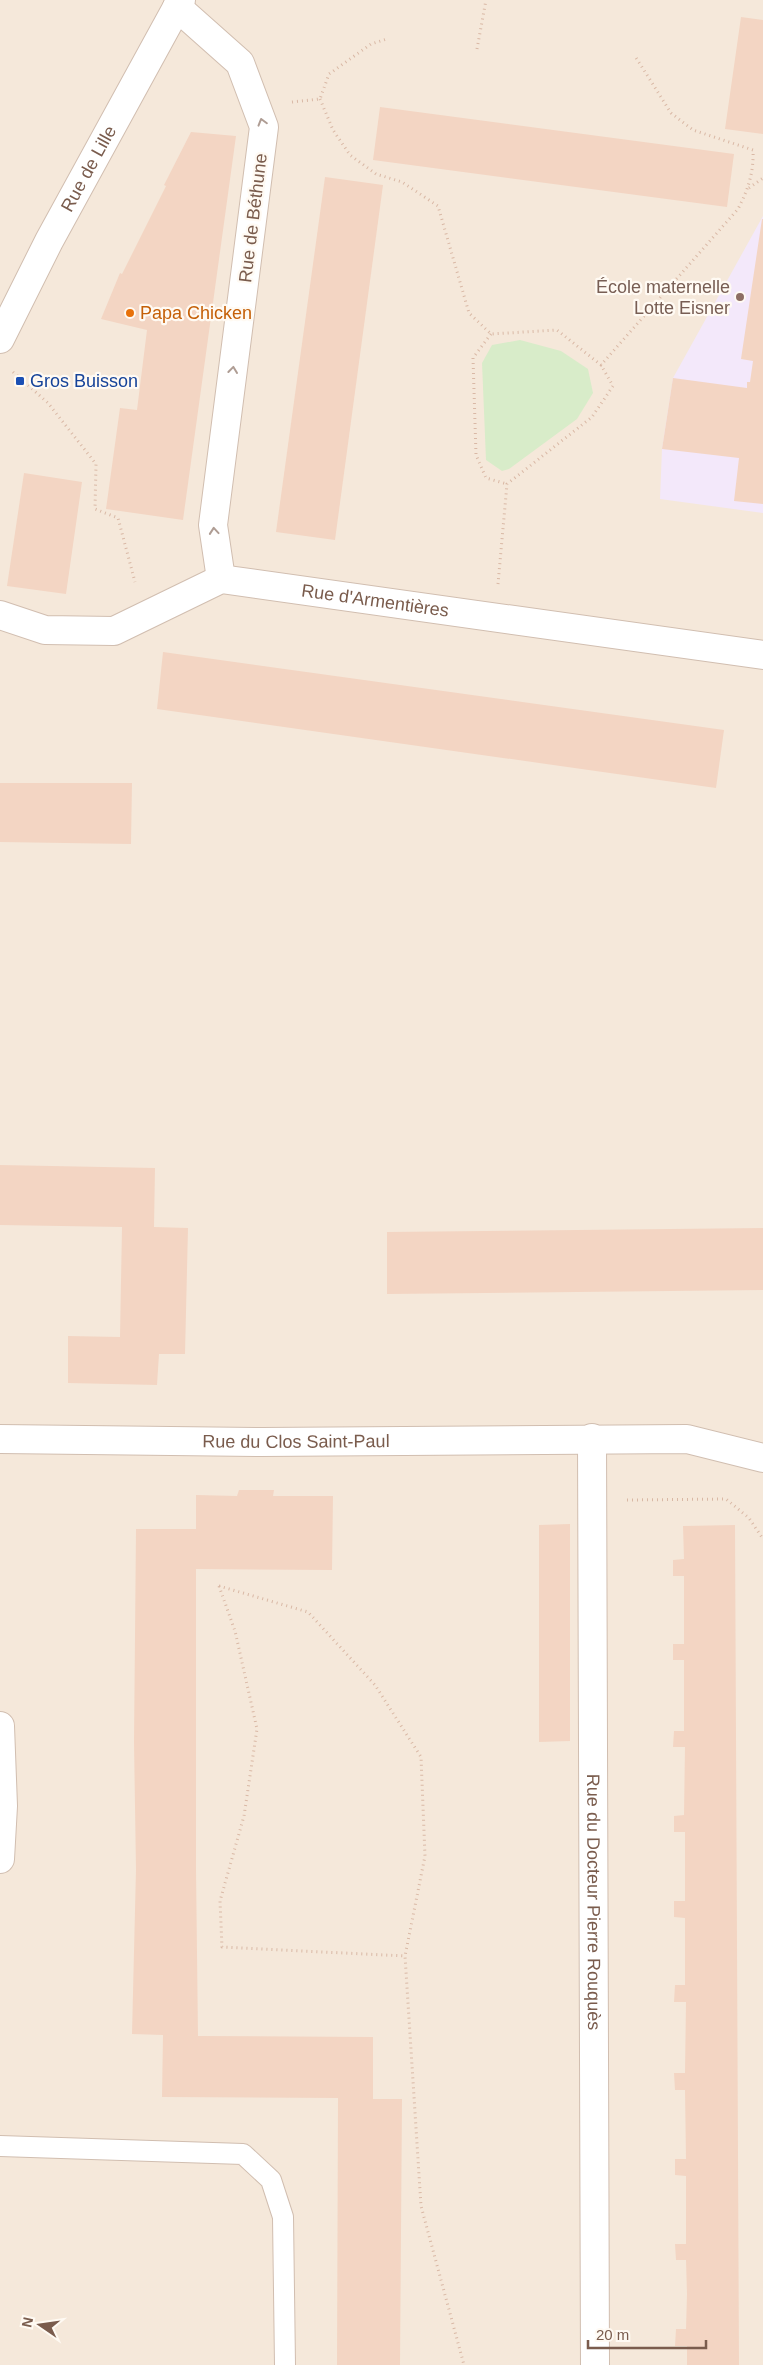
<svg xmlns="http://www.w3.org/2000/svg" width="763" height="2365" font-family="Helvetica,sans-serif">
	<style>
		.residential { fill: #f5e8da }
		.education { fill: #f3e8fa }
		.green { fill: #d8ecc9 }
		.building { fill: #f3d5c3 }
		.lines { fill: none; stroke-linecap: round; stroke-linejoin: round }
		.lane-casing { stroke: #d1beb0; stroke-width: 22 }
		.street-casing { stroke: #d1beb0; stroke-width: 30 }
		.path { stroke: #d9b8a5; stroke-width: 3; stroke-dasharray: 1 4; stroke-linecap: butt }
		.lane { stroke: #fff; stroke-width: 20 }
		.street { stroke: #fff; stroke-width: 28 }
		.oneway { stroke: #af9d94 }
		.education-dot { fill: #8d6e63; stroke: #fffaf3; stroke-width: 2 }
		.food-dot { fill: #e8710a; stroke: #fffaf3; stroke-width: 2 }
		.transit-dot { fill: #1a4fb4; stroke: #fffaf3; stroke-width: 2 }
		.labels { text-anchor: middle; stroke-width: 4.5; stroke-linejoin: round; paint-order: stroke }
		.street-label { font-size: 18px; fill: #7a5c4d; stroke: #fffaf3 }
		.education-label { font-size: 18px; fill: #785e54; stroke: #fffaf3; text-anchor: end }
		.food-label { font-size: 18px; fill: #c56008; stroke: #fffaf3; text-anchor: start }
		.transit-label { font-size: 18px; fill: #164399; stroke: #fffaf3; text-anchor: start }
	</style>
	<rect width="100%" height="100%" fill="#fdf6ec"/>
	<rect class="residential" x="0" y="0" width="763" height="2365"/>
	<path class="education" d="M763 216V513L660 499 662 449 673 378Z"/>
	<path class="green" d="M520 340 561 351 588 369 593 393 577 419 509 469 502 471 486 460 482 363 492 345Z"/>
	<g class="building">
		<path d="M741 17 763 20V134L725 129Z"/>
		<path d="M380 107 734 154 727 207 373 160Z"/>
		<path d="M191 132 236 136 183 520 106 509 120 408 137 410 147 330 101 319 120 273 122 274 166 186 164 185Z"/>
		<path d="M325 177 383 185 335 540 276 532Z"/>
		<path d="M762 219H763V504L734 501 739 458 662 449 673 378 747 388V382H750L753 361 741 359Z"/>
		<path d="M24 473 82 482 66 594 7 586Z"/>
		<path d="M163 652 724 730 716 788 157 709Z"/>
		<path d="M0 783H132L131 844 0 842Z"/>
		<path d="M0 1165 155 1168 154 1227 188 1228 185 1354H159L157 1385 68 1383V1336L120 1337 122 1227 0 1225Z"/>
		<path d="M763 1228V1290L387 1294V1232Z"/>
		<path d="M239 1490H274L273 1496H333L332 1570 196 1569V1869L198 2036 373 2037V2099H402L400 2365H337L338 2098 162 2097 163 2035 132 2034 136 1869 134 1742 136 1529H196V1495L237 1496Z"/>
		<path d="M570 1524V1741L539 1742V1525Z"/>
		<path d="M735 1525 739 2365H687V2346H675L676 2329H686L687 2294 686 2260H676L675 2244H686V2176L675 2175V2159H686L685 2090H675L674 2073H685L686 2002H674L675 1985H685V1918L674 1917V1901H685V1832H674V1816L684 1815 685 1747H673L674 1731H684V1660H673V1644H684V1576H673V1560L684 1559 683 1526Z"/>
	</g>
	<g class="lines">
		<g class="lane-casing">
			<path id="lane" d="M0 2146 243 2154 271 2180 283 2217 285 2365"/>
		</g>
		<g class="street-casing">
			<g id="street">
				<path d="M177 7 240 63 264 127 213 525 221 579"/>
				<path id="s1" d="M0 339 49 241 181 0"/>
				<path id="s2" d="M0 615 45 630 114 631 221 579 763 655"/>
				<path id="s3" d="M592 1438 595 2365"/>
				<path id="s4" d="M0 1439 262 1442 687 1439 763 1458"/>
				<path d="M0 1726 3 1806 0 1859"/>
			</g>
		</g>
		<g class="path">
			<path d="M477 49 486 0"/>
			<path d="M320 99 333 130 350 155 376 174 402 182 438 206 469 313 491 334 557 330 601 365 738 209C748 190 754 172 753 150L693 130 671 113 635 56"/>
			<path d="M292 102 320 99 329 74 371 44 387 39"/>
			<path d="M749 188 763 178"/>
			<path d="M491 334 473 358 476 455 486 478 507 484"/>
			<path d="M13 372 48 403 96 464 95 509 118 518 135 582"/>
			<path d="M498 584 507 484 592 417 613 386 601 365"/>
			<path d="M627 1500 726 1499 749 1518 763 1539"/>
			<path d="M219 1586 308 1612 375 1685 421 1757 425 1856 405 1956 421 2206 464 2365"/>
			<path d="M219 1586 235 1631 257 1729 244 1816 220 1901 222 1947 405 1956"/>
		</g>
		<use href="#lane" class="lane"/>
		<use href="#street" class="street"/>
	</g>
	<defs><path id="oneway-chevron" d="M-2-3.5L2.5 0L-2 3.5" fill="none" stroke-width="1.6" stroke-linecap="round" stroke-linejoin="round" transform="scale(1.25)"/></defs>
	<g class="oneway">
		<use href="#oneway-chevron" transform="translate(262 122) rotate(-106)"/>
		<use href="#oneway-chevron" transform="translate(233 370) rotate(-83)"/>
		<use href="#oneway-chevron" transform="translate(214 531) rotate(-95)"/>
	</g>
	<circle class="education-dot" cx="740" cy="297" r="5"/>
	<circle class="food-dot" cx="130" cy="313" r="5"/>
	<rect class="transit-dot" x="15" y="376" width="10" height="10" rx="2.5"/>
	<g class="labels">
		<g class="street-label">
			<text dy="6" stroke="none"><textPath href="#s1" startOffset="192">Rue de Lille</textPath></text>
			<text transform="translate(253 218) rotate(-83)" y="6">Rue de Béthune</text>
			<text dy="6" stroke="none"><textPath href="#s2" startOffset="391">Rue d'Armentières</textPath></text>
			<text dy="6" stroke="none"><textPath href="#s4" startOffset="296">Rue du Clos Saint-Paul</textPath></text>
			<text dy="6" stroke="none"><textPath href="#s3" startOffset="464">Rue du Docteur Pierre Rouquès</textPath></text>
		</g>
		<g class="education-label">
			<text x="730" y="293">École maternelle<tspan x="730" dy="21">Lotte Eisner</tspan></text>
		</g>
		<g class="food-label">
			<text x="140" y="319">Papa Chicken</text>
		</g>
		<g class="transit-label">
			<text x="30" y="387">Gros Buisson</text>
		</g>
	</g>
	<g transform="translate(40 2325) rotate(283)" stroke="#fffaf3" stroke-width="4" paint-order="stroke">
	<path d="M0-4L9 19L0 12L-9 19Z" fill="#7a5c4d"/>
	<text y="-8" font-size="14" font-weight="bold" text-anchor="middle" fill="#7a5c4d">N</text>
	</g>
	<path d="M588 2340v8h118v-8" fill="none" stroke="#7a5c4d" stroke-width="2.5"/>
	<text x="596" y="2340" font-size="15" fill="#7a5c4d" stroke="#fffaf3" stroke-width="4" paint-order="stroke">20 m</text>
</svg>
